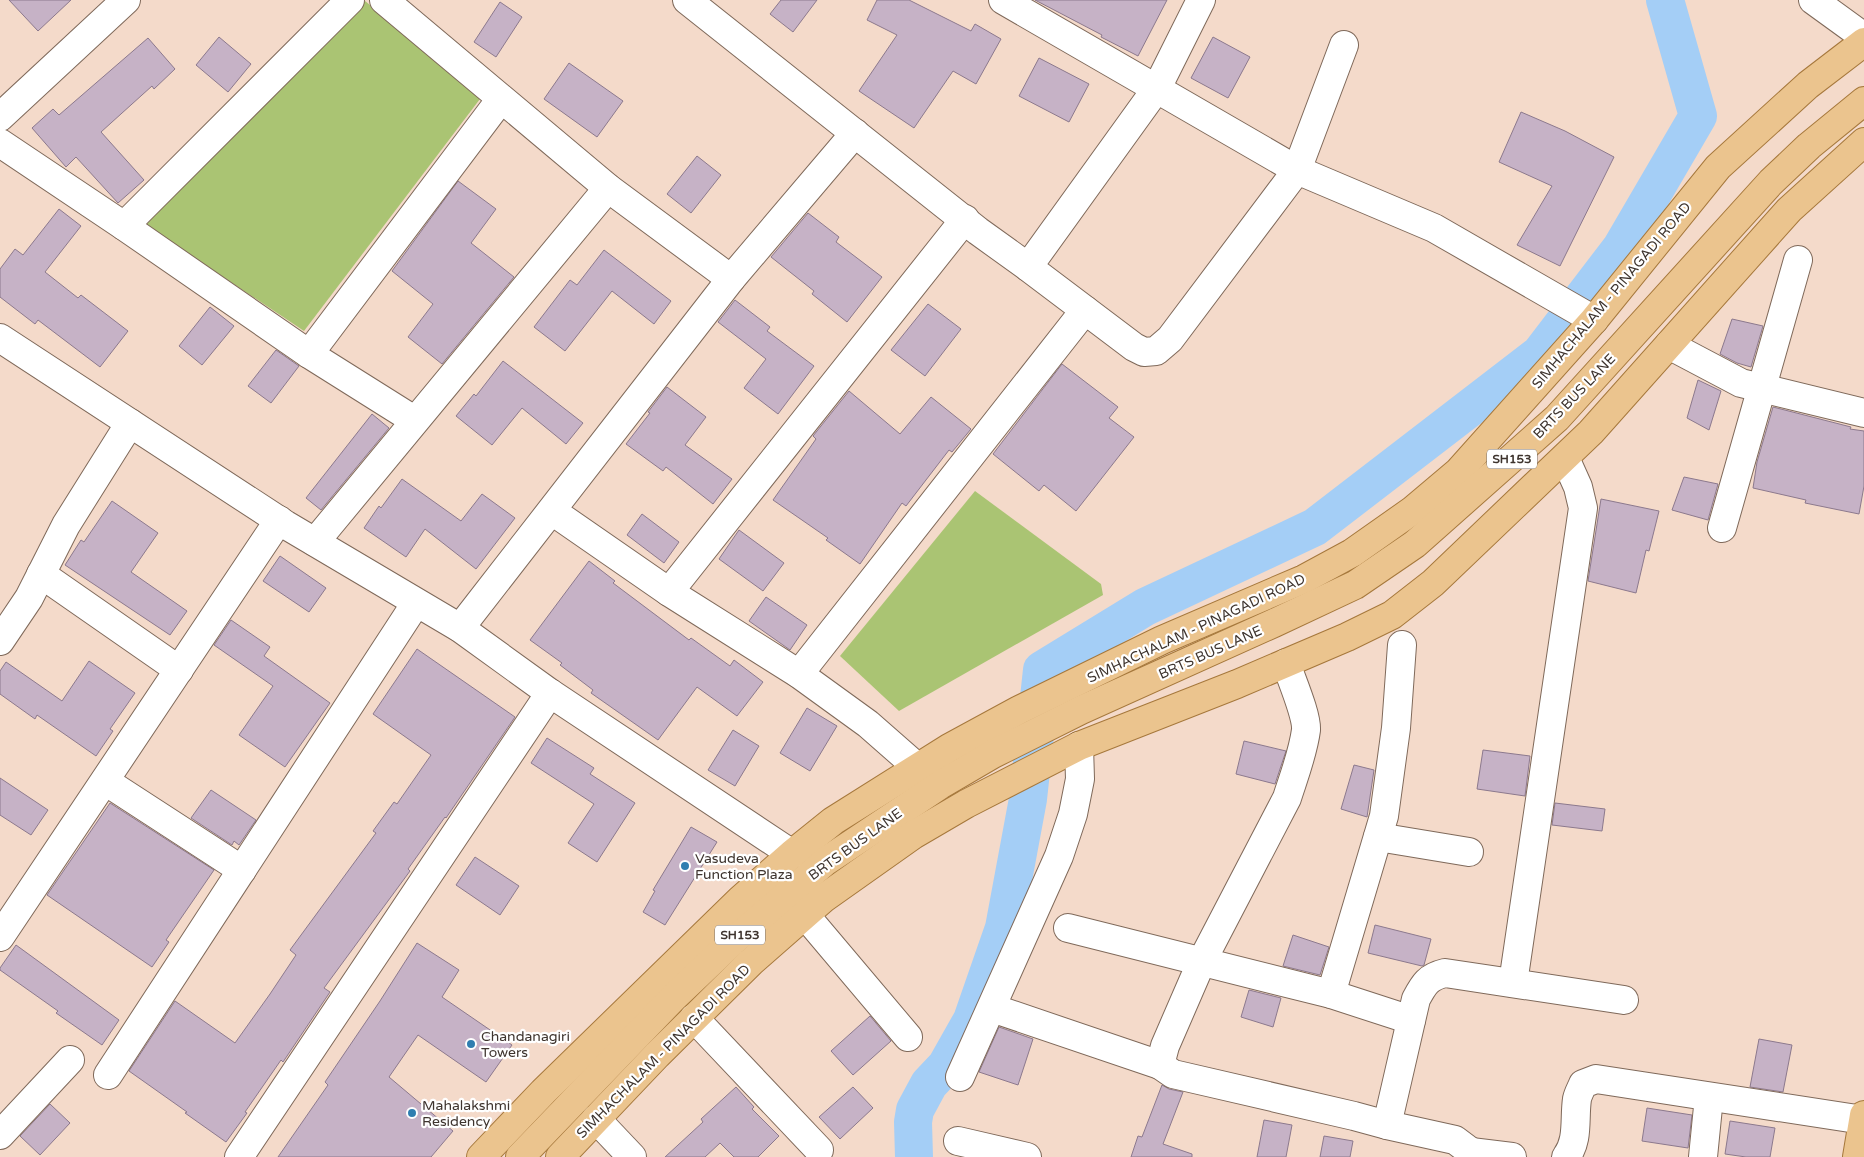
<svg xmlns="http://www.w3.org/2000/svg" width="1864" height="1157" font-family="'Varela Round',sans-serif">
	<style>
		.green { fill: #aac473 }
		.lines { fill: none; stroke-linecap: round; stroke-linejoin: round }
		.river { stroke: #a4cef6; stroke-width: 38 }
		.building { fill: #c6b2c6; stroke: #8c798d }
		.minor-casing { stroke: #7f695a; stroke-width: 30 }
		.major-casing { stroke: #a6783c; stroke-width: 30 }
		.minor { stroke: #fff; stroke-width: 28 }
		.major { stroke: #ebc48e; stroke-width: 28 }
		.poi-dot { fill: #2f7eb0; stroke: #fff; stroke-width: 2 }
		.labels { text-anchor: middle; stroke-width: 4.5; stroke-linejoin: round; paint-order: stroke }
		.shield { fill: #fff; stroke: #78716d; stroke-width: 1 }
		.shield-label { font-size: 12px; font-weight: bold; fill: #3e342e }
		.street-label { font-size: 14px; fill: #3e342e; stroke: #fff }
		.poi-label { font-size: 14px; fill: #3e342e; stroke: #fff; text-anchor: start }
	</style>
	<rect width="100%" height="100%" fill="#f4daca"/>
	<g class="green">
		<path d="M365 1 483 95 304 331 144 224Z"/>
		<path d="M975 491 1101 584 1103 595 899 711 840 656Z"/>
	</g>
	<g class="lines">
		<path class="river" d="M914 1157 913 1122 915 1110 929 1084 946 1066 972 1020 1004 928 1028 799 1042 670 1145 607 1315 527 1540 354 1621 248 1698 116 1665 0"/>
	</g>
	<g class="building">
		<path d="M9 0H71L38 31Z"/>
		<path d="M781 0H817L793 32 770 14Z"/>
		<path d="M877 0H909L971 31 975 24 1001 39 976 84 953 71 914 128 859 91 897 35 867 20Z"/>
		<path d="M1035 0H1167L1138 56 1101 37 1102 35Z"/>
		<path d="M500 2 522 17 496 57 474 42Z"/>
		<path d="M219 37 251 64 228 92 196 65Z"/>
		<path d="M1213 37 1250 57 1228 98 1191 78Z"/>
		<path d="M148 38 175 69 154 89 152 86 101 132 144 180 118 203 76 157 66 167 32 128 53 109 59 115Z"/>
		<path d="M1039 58 1089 84 1069 122 1019 96Z"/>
		<path d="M569 63 623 101 597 137 544 99Z"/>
		<path d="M1521 112 1565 131 1614 157 1560 266 1517 245 1552 186 1499 162Z"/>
		<path d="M697 156 721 175 691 213 667 194Z"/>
		<path d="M458 181 496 209 471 243 514 277 442 364 408 337 433 304 392 271Z"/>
		<path d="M59 209 81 226 45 272 78 298 81 295 128 331 100 367 38 320 35 324 0 297V269L15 249 23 255Z"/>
		<path d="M808 213 839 237 836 242 882 277 847 322 812 294 814 291 771 257Z"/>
		<path d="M604 250 671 301 654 324 612 291 565 351 534 327 570 280 577 285Z"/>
		<path d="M735 300 770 327 767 331 814 366 778 414 744 388 766 359 718 322Z"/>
		<path d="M928 304 961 329 925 376 891 350Z"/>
		<path d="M210 307 234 326 202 365 179 346Z"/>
		<path d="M1732 319 1763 326 1751 367 1737 363 1720 354Z"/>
		<path d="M276 350 299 366 271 403 248 386Z"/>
		<path d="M503 361 583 423 566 444 522 408 492 445 456 416 474 394 476 396Z"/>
		<path d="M1062 364 1118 407 1109 418 1134 437 1076 511 1044 485 1039 491 993 454Z"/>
		<path d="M1698 380 1721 391 1709 430 1687 418Z"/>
		<path d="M667 387 706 417 685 445 732 479 713 504 666 467 663 471 626 444 650 413 648 412Z"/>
		<path d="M849 391 900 434 931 397 971 429 952 452 949 450 906 506 902 503 860 564 826 540 828 538 773 500 816 439 813 436Z"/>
		<path d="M1773 407 1851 427 1850 429 1864 431V486L1859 514 1805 503 1806 500 1753 488 1757 462Z"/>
		<path d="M372 414 389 428 321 510 306 498Z"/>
		<path d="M1684 477 1718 484 1708 520 1672 510Z"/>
		<path d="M402 479 461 521 482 494 515 518 476 569 425 529 406 557 364 528 379 506 381 508Z"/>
		<path d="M1601 499 1659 511 1649 551 1646 550 1636 593 1588 581Z"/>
		<path d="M112 501 158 533 131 572 187 611 170 635 65 565 81 540 84 542Z"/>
		<path d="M642 514 679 542 664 563 627 535Z"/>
		<path d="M739 530 784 563 763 591 719 559Z"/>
		<path d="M280 556 326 588 309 612 263 581Z"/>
		<path d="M589 561 615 581 613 583 689 640 691 638 730 666 734 660 763 682 737 716 697 687 658 740 591 693 593 690 560 665 562 663 530 640Z"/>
		<path d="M766 597 807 625 790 650 749 621Z"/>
		<path d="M231 620 270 647 264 656 330 703 285 767 239 735 273 686 214 645Z"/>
		<path d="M417 649 515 717 446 818 445 817 408 869 410 871 324 988 330 992 283 1062 281 1060 245 1112 247 1113 226 1142 185 1113 187 1112 129 1071 175 1001 235 1043 270 994 296 955 290 950 376 833 373 831 394 802 397 804 431 755 373 714Z"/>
		<path d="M89 661 135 693 110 729 113 731 96 756 37 715 35 719 0 694V671L6 662 62 701Z"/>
		<path d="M807 708 837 726 810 771 780 753Z"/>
		<path d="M733 730 759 746 735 786 708 770Z"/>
		<path d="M547 738 594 768 590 774 635 803 597 862 568 843 594 804 531 763Z"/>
		<path d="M1244 741 1286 751 1275 784 1236 774Z"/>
		<path d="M1483 750 1530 756 1525 796 1477 789Z"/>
		<path d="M1354 765 1374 770 1367 817 1341 809Z"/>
		<path d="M0 778 48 810 31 835 0 815Z"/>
		<path d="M211 790 256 820 239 845 234 841 232 845 191 818Z"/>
		<path d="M110 803 214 870 166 940 169 942 152 967 47 895Z"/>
		<path d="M1555 803 1605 809 1602 831 1552 825Z"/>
		<path d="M691 827 717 842 665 925 643 912 655 891 653 890Z"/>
		<path d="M475 857 519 886 500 915 456 885Z"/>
		<path d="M1375 925 1431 939 1424 965 1422 966 1368 953Z"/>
		<path d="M1293 935 1329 947 1320 975 1283 966Z"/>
		<path d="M417 943 459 970 442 997 512 1045 486 1082 418 1035 389 1077 453 1131 431 1157H278L328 1085 325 1082 380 1001Z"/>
		<path d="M16 945 119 1020 102 1045 56 1013 58 1011 0 970V968Z"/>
		<path d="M1249 990 1281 998 1273 1027 1241 1017Z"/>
		<path d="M870 1016 891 1041 853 1075 831 1051Z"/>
		<path d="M999 1027 1033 1039 1018 1085 979 1072Z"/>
		<path d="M1759 1039 1792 1045 1783 1092 1750 1087Z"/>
		<path d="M1162 1085 1169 1089 1183 1092 1163 1144 1192 1154V1157H1131L1138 1136 1142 1137Z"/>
		<path d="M736 1087 754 1107 752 1109 779 1136 758 1157H734L720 1143 705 1157H665L703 1122 701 1119Z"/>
		<path d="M853 1087 873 1108 840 1139 819 1117Z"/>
		<path d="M50 1104 70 1123 40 1155 20 1136Z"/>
		<path d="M1647 1108 1692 1115 1688 1148 1642 1141Z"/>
		<path d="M1264 1120 1292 1125 1286 1157H1257Z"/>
		<path d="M1730 1121 1775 1128 1770 1157H1746L1725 1154Z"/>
		<path d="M1324 1136 1353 1141 1350 1157H1320Z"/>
	</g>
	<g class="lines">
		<g class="minor-casing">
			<g id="minor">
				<path d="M384 0 608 188 731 279"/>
				<path d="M687 0 978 231 1028 267"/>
				<path d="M1003 0 1297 170 1434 228 1594 320"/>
				<path d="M1201 0 1157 88 1028 267 1134 347 1144 352 1156 351 1170 339 1297 170 1344 45"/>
				<path d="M1813 0 1864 37"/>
				<path d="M0 117 126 0"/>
				<path d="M0 143 124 226 309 354 414 420"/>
				<path d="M124 226 350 0"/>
				<path d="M0 338 286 525 460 628 550 693 792 854"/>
				<path d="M1669 345 1741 383 1864 413"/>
				<path d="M309 354 501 99"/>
				<path d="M552 511 669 592 799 674 868 724 917 767"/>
				<path d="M1722 528 1798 260"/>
				<path d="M315 542 608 188"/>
				<path d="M41 574 179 670"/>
				<path d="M669 592 965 219"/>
				<path d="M460 628 731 279 855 133"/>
				<path d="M0 641 29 598 66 525 130 423"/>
				<path d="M1286 663C1291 679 1307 715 1306 730 1303 753 1294 776 1287 798L1201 963 1165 1046 1160 1065 1173 1074 1354 1116 1387 1125 1455 1140 1471 1152 1472 1157"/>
				<path d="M799 674 1085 310"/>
				<path d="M105 781 242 870"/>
				<path d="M1378 837 1469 852"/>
				<path d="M805 915 908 1037"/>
				<path d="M1068 928 1331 994 1384 816 1396 728 1402 645"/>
				<path d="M0 937 279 520"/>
				<path d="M1513 983 1583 508 1578 487 1565 458"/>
				<path d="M1331 994 1411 1020"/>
				<path d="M992 1008 1160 1065"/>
				<path d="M694 1018 819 1150"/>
				<path d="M108 1075 416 603"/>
				<path d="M960 1077 1059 856 1073 814 1080 779 1079 746"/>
				<path d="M596 1119 632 1157"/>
				<path d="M1387 1125 1416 999C1424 984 1428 977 1445 973L1624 1000"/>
				<path d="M0 1135 70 1060"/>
				<path d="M958 1141 1027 1157"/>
				<path d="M1471 1152 1512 1157"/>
				<path d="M239 1157 550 693"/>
				<path d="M1566 1157C1579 1140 1574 1119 1577 1099 1578 1094 1581 1089 1583 1084L1596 1079 1863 1120"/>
				<path d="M1703 1157 1709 1097"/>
			</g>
		</g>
		<g class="major-casing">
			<g id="major">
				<path d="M481 1157 543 1092 740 900 792 854 833 821 949 748 1019 710 1162 640 1304 579 1352 553 1413 510 1458 472 1594 320 1718 167 1808 85 1864 42"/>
				<path d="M520 1157 674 997 732 942 826 861 940 785 993 754 1081 710 1274 623 1355 585 1415 544 1557 418 1771 182 1809 146 1864 101"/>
				<path d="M560 1157 657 1055 751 962 824 898 913 835 966 804 1079 746 1237 684 1347 637 1392 615 1433 583 1591 432 1789 210 1864 142"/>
				<path d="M1857 1157 1864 1115"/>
			</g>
		</g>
		<use href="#minor" class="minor"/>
		<use href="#major" class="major"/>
	</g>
	<g class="poi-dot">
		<circle cx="685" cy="866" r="5"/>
		<circle cx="471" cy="1044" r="5"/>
		<circle cx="412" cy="1113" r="5"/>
	</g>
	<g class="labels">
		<g class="shield">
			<rect x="1487" y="449.5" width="50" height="19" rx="4"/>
			<rect x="715" y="925.5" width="50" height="19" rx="4"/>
		</g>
		<g class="shield-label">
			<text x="1512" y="463">SH153</text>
			<text x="740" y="939">SH153</text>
		</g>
		<g class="street-label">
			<text transform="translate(1611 295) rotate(-50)" y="5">SIMHACHALAM - PINAGADI ROAD</text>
			<text transform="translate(1574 396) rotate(-46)" y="5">BRTS BUS LANE</text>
			<text transform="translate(1196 628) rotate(-25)" y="5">SIMHACHALAM - PINAGADI ROAD</text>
			<text transform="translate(1210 652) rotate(-24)" y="5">BRTS BUS LANE</text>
			<text transform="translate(855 844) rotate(-36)" y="5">BRTS BUS LANE</text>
			<text transform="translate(663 1051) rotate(-45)" y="5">SIMHACHALAM - PINAGADI ROAD</text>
		</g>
		<g class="poi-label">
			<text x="695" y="863">Vasudeva<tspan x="695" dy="16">Function Plaza</tspan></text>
			<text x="481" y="1041">Chandanagiri<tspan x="481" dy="16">Towers</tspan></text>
			<text x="422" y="1110">Mahalakshmi<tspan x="422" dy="16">Residency</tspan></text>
		</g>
	</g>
</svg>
